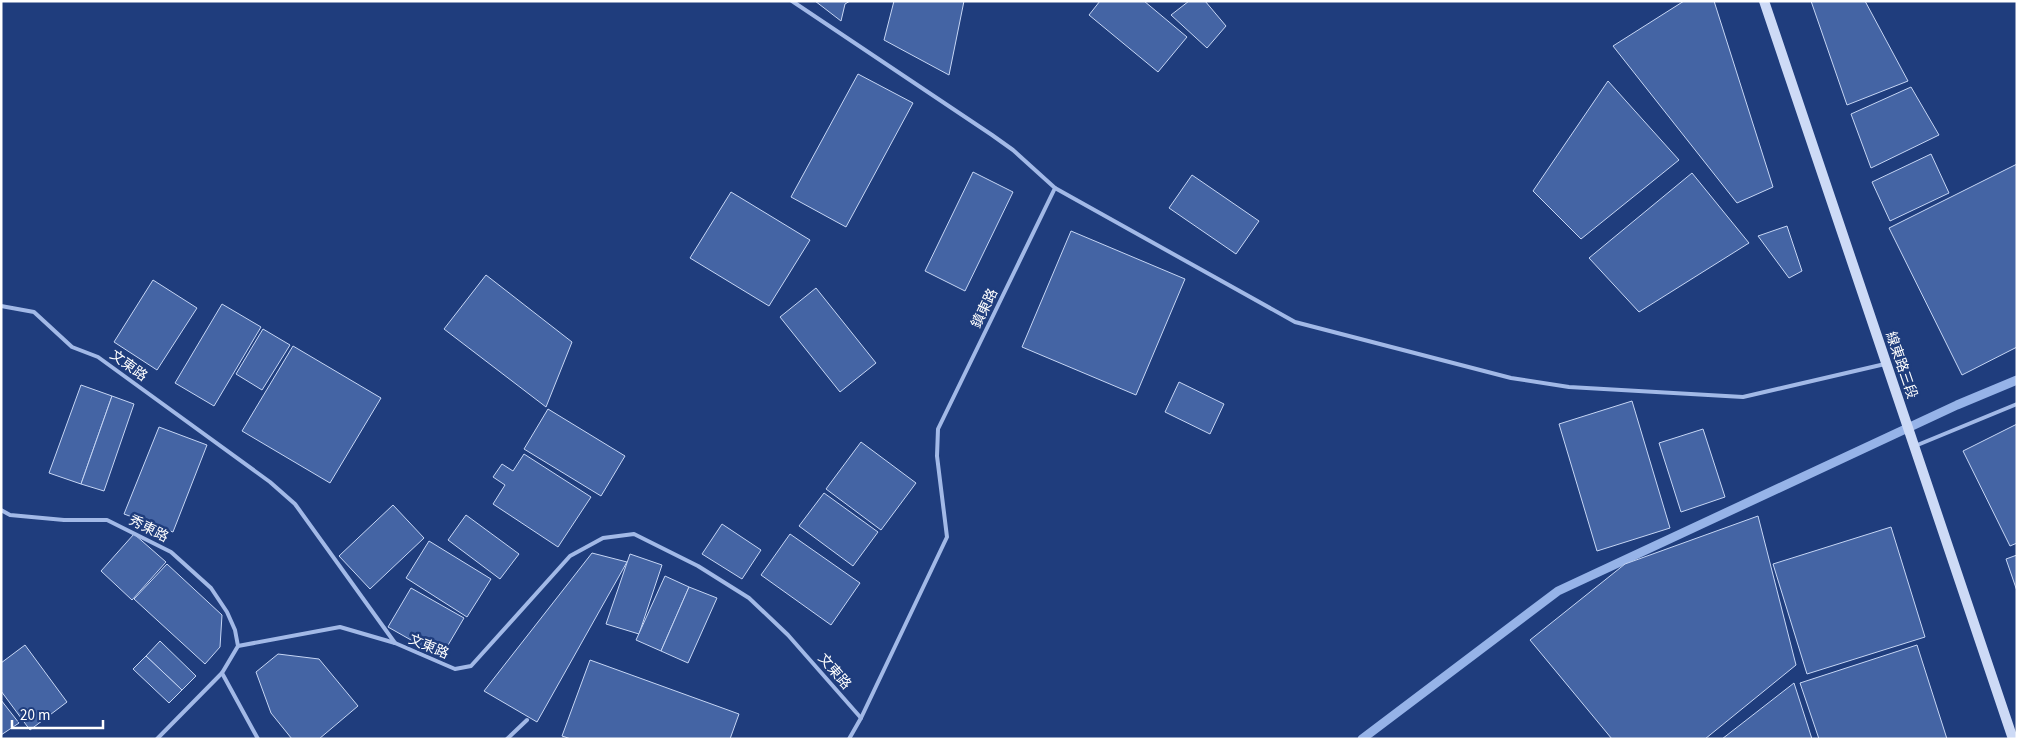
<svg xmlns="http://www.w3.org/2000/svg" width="2018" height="740" font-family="'Source Sans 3','Noto Sans TC',sans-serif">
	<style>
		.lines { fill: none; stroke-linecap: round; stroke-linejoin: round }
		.stream { stroke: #96b3e8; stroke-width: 9 }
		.building { fill: #4464a4; stroke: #c6d6f5 }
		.service { stroke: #a2b9e7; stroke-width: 4 }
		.secondary { stroke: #cddaf6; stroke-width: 10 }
		.labels { text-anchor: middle; stroke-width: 5; stroke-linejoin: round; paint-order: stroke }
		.street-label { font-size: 14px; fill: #fff; stroke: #1f3d7d }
	</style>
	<rect width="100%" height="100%" fill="#1f3d7d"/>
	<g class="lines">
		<path class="stream" d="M1362 739 1558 591 1957 405 2017 380"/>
	</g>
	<g class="building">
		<path d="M815 1H850L845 4 841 21Z"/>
		<path d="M894 1H964L949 75 884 40Z"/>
		<path d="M1100 1H1144L1187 37 1158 72 1089 15Z"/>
		<path d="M1189 1H1205L1226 26 1207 48 1171 15Z"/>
		<path d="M1684 1H1714L1773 187 1737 203 1613 46Z"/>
		<path d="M1811 1H1865L1908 81 1847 105Z"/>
		<path d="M858 74 913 103 846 227 791 197Z"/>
		<path d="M1608 81 1679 160 1581 239 1533 191Z"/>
		<path d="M1911 87 1939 135 1871 168 1851 114Z"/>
		<path d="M1931 154 1949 193 1890 221 1872 182Z"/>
		<path d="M2017 164V347L1962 375 1889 228Z"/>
		<path d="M973 172 1013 192 965 291 925 271Z"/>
		<path d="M1692 173 1749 243 1639 312 1589 258Z"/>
		<path d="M1192 175 1259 221 1236 254 1169 208Z"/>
		<path d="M731 192 810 240 769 306 690 258Z"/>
		<path d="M1787 226 1802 271 1789 278 1758 236Z"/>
		<path d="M1071 231 1185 279 1136 395 1022 347Z"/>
		<path d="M486 275 572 342 546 407 444 329Z"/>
		<path d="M153 280 197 308 157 370 114 342Z"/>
		<path d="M816 288 876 363 840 392 780 317Z"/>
		<path d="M222 304 261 327 214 406 175 383Z"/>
		<path d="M263 329 290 345 262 390 236 374Z"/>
		<path d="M293 346 381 398 330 483 242 431Z"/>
		<path d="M1179 382 1224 404 1210 434 1165 412Z"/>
		<path d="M81 385 112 396 81 484 49 473Z"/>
		<path d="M112 396 134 404 104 491 81 484Z"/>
		<path d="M1632 401 1670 528 1597 551 1559 424Z"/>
		<path d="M548 409 625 456 601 496 524 449Z"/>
		<path d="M2017 424V543L2010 546 1963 451Z"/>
		<path d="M159 427 207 445 173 532 124 514Z"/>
		<path d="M1703 429 1725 497 1681 512 1659 443Z"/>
		<path d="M861 442 916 483 881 530 826 489Z"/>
		<path d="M524 454 591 497 558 547 493 504 505 485 493 477 502 464 513 471Z"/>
		<path d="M824 493 878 532 853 566 799 526Z"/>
		<path d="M393 505 424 538 370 589 339 556Z"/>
		<path d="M466 515 519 554 500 579 448 540Z"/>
		<path d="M1758 516 1796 665 1705 739H1612L1530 640 1625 564Z"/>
		<path d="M722 524 761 550 742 579 702 554Z"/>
		<path d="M1891 527 1925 637 1807 674 1773 564Z"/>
		<path d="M134 534 166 562 132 600 101 571Z"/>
		<path d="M790 534 860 583 831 625 761 575Z"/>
		<path d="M429 541 491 579 467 617 406 578Z"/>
		<path d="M592 553 627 562 537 722 484 691Z"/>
		<path d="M630 554 662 565 639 634 606 624Z"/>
		<path d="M2017 555V591L2006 559Z"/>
		<path d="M167 564 222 615 220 647 205 664 134 599Z"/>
		<path d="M665 576 689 587 661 651 636 640Z"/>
		<path d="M689 587 717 598 688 663 661 651Z"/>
		<path d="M411 588 464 618 441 657 388 627Z"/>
		<path d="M160 641 196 676 182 690 146 656Z"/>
		<path d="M25 645 67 702 30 730 1 691V663Z"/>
		<path d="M1917 645 1947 739H1819L1800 683Z"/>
		<path d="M278 654 319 659 358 706 319 739H292L271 713 256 672Z"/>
		<path d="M146 656 182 690 169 703 133 669Z"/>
		<path d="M590 660 739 714 730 739H571L562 736Z"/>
		<path d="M1794 683 1812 739H1722Z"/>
		<path d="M1 700 19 723 1 735Z"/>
	</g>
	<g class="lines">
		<g class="service">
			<path d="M792 1 992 135 1013 150 1055 188 938 429 937 456 947 537 861 718 849 739"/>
			<path d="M1055 188 1295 322 1511 378 1569 387 1743 397 1885 364"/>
			<path d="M1 306 34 312 72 347 98 357 270 482 295 504 395 643 455 669 471 666 570 556 603 538 634 534 698 566 749 598 788 635 861 718"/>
			<path d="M1915 446 2017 404"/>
			<path d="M1 510 10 515 64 520H107L171 552 211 588 227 612 235 630 238 646 222 673 258 739"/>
			<path d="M238 646 340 627 395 643"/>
			<path d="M157 739 222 673"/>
			<path d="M507 739 527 720"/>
		</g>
		<path class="secondary" d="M1764 1 2013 739"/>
	</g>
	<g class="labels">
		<g class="street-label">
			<text transform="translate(984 308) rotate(-64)" y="5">鎮東路</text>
			<text transform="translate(129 365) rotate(36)" y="5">文東路</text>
			<text transform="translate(1902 365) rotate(71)" y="5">線東路三段</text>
			<text transform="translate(149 528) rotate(27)" y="5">秀東路</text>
			<text transform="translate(429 646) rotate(23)" y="5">文東路</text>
			<text transform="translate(835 671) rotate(49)" y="5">文東路</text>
		</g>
	</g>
	<rect width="2018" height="740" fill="none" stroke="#ffffff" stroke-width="5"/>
	<path d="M12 720v8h91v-8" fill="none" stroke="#ffffff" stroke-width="2.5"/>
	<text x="20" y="720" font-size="15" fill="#ffffff" stroke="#1f3d7d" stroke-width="4" paint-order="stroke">20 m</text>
</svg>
